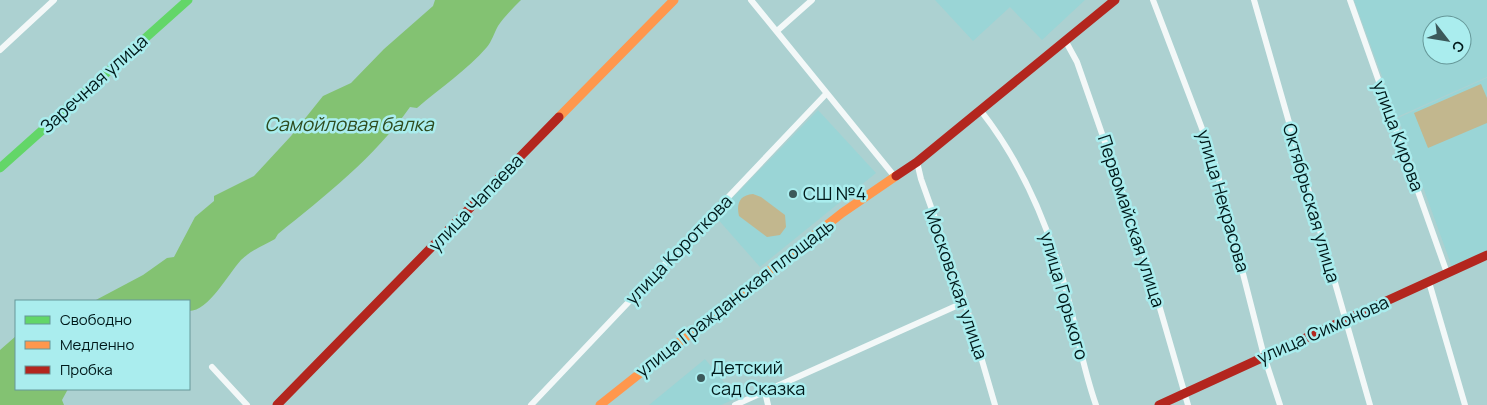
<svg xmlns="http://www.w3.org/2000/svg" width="1487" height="405" font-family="Manrope,sans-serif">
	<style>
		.built { fill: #9ad5d6; fill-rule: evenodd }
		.green { fill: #c2b78e }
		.water { fill: #83c272 }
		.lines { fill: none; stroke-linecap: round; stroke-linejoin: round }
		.street { stroke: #f3f8f8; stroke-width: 6 }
		.fast { stroke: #63d668; stroke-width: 9 }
		.slow { stroke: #ff974d; stroke-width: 9 }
		.jam { stroke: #b3261e; stroke-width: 9 }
		.poi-dot { fill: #3c595a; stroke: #aaedee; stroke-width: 2 }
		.labels { text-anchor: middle; stroke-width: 5; stroke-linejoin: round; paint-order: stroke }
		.street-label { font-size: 18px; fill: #00191a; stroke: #aaedee }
		.poi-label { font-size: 18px; fill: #00191a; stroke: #aaedee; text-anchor: start }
		.water-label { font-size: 19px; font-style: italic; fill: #2e4b1f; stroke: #aaedee }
	</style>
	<rect width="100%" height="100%" fill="#acd1d1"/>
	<g class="built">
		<path d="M935 0H1085L1042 40 1010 7 973 41Z"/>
		<path d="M1354 0H1487V77L1397 117ZM1432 25H1462V55H1432Z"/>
		<path d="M1487 78V252L1452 267 1398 118Z"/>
		<path d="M818 110 876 173 760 267 715 216Z"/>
		<path d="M705 359 737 398 721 405H649Z"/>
	</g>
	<g class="green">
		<path d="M1481 84 1487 98V123L1428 148 1414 113Z"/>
		<path d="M753 194 761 197 785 215 786 227 780 235 767 237 739 216C736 203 740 195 753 194Z"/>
	</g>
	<g class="water">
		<path d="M435 0H521C513 8 504 17 498 26 494 33 492 41 487 47 468 69 439 89 417 108L410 107C375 157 325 196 278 234L275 239C264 245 250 251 241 260 228 274 209 311 189 311V301H94L143 275 167 258 174 257 195 217 214 201V196L254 176 291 136 323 96 351 83 384 49 433 6Z"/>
		<path d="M16 336V389H68L62 400 64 405H0V350Z"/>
	</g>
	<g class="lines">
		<g class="street">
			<path d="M751 0 895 177"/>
			<path d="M1153 0 1214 160 1264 356 1280 405"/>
			<path d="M1254 0 1370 405"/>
			<path d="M1350 0 1447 273"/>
			<path d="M777 31 812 0"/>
			<path d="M1065 40 1077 62 1146 260 1188 405"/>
			<path d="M0 50 54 0"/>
			<path d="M981 111C1022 163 1050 230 1067 294 1077 331 1083 369 1096 405"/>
			<path d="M917 162 921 179 965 302 995 405"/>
			<path d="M1429 282 1465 405"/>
			<path d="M212 367 247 405"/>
			<path d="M765 392 768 405"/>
			<path d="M531 405 826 94"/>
			<path d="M735 405 965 302"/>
		</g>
		<path class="fast" d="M0 168 188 0"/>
		<g class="slow">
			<path d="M559 117 674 0"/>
			<path d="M600 405 842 213 896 176"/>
		</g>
		<g class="jam">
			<path d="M896 176 917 162 1115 0"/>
			<path d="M277 405 559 117"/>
			<path d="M1159 405 1487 255"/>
		</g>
	</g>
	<g class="poi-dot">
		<circle cx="793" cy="194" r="5"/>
		<circle cx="701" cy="378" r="5"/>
	</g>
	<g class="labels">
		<g class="street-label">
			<text transform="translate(94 84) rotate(-42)" y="6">Заречная улица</text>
			<text transform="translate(1398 136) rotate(70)" y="6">улица Кирова</text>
			<text transform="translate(1223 201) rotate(74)" y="6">улица Некрасова</text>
			<text transform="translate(476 203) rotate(-46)" y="6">улица Чапаева</text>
			<text transform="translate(1311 203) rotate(74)" y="6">Октябрьская улица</text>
			<text transform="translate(1131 221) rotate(72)" y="6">Первомайская улица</text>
			<text transform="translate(679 250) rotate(-46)" y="6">улица Короткова</text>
			<text transform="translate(956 284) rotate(71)" y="6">Московская улица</text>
			<text transform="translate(1064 296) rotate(74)" y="6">улица Горького</text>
			<text transform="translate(735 298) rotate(-38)" y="6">улица Гражданская площадь</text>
			<text transform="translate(1323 330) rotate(-24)" y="6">улица Симонова</text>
		</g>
		<g class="poi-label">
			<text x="803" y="200">СШ №4</text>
			<text x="711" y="374">Детский<tspan x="711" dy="21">сад Сказка</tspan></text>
		</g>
		<g class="water-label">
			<text x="349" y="131">Самойловая балка</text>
		</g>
	</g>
	<rect x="15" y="300" width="175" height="90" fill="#aaedee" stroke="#669899"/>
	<rect x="25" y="316" width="25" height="8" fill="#63d668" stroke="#669899"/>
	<text x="60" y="325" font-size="15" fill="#00191a">Свободно</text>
	<rect x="25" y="341" width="25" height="8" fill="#ff974d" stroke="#669899"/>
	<text x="60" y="350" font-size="15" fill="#00191a">Медленно</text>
	<rect x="25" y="366" width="25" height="8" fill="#b3261e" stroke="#669899"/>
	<text x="60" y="375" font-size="15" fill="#00191a">Пробка</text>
	<g transform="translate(1447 40) rotate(121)"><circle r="24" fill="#aaedee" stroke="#669899"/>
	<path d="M0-4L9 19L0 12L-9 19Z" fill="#3c595a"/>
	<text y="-8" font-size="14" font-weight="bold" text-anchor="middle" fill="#00191a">С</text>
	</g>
</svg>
